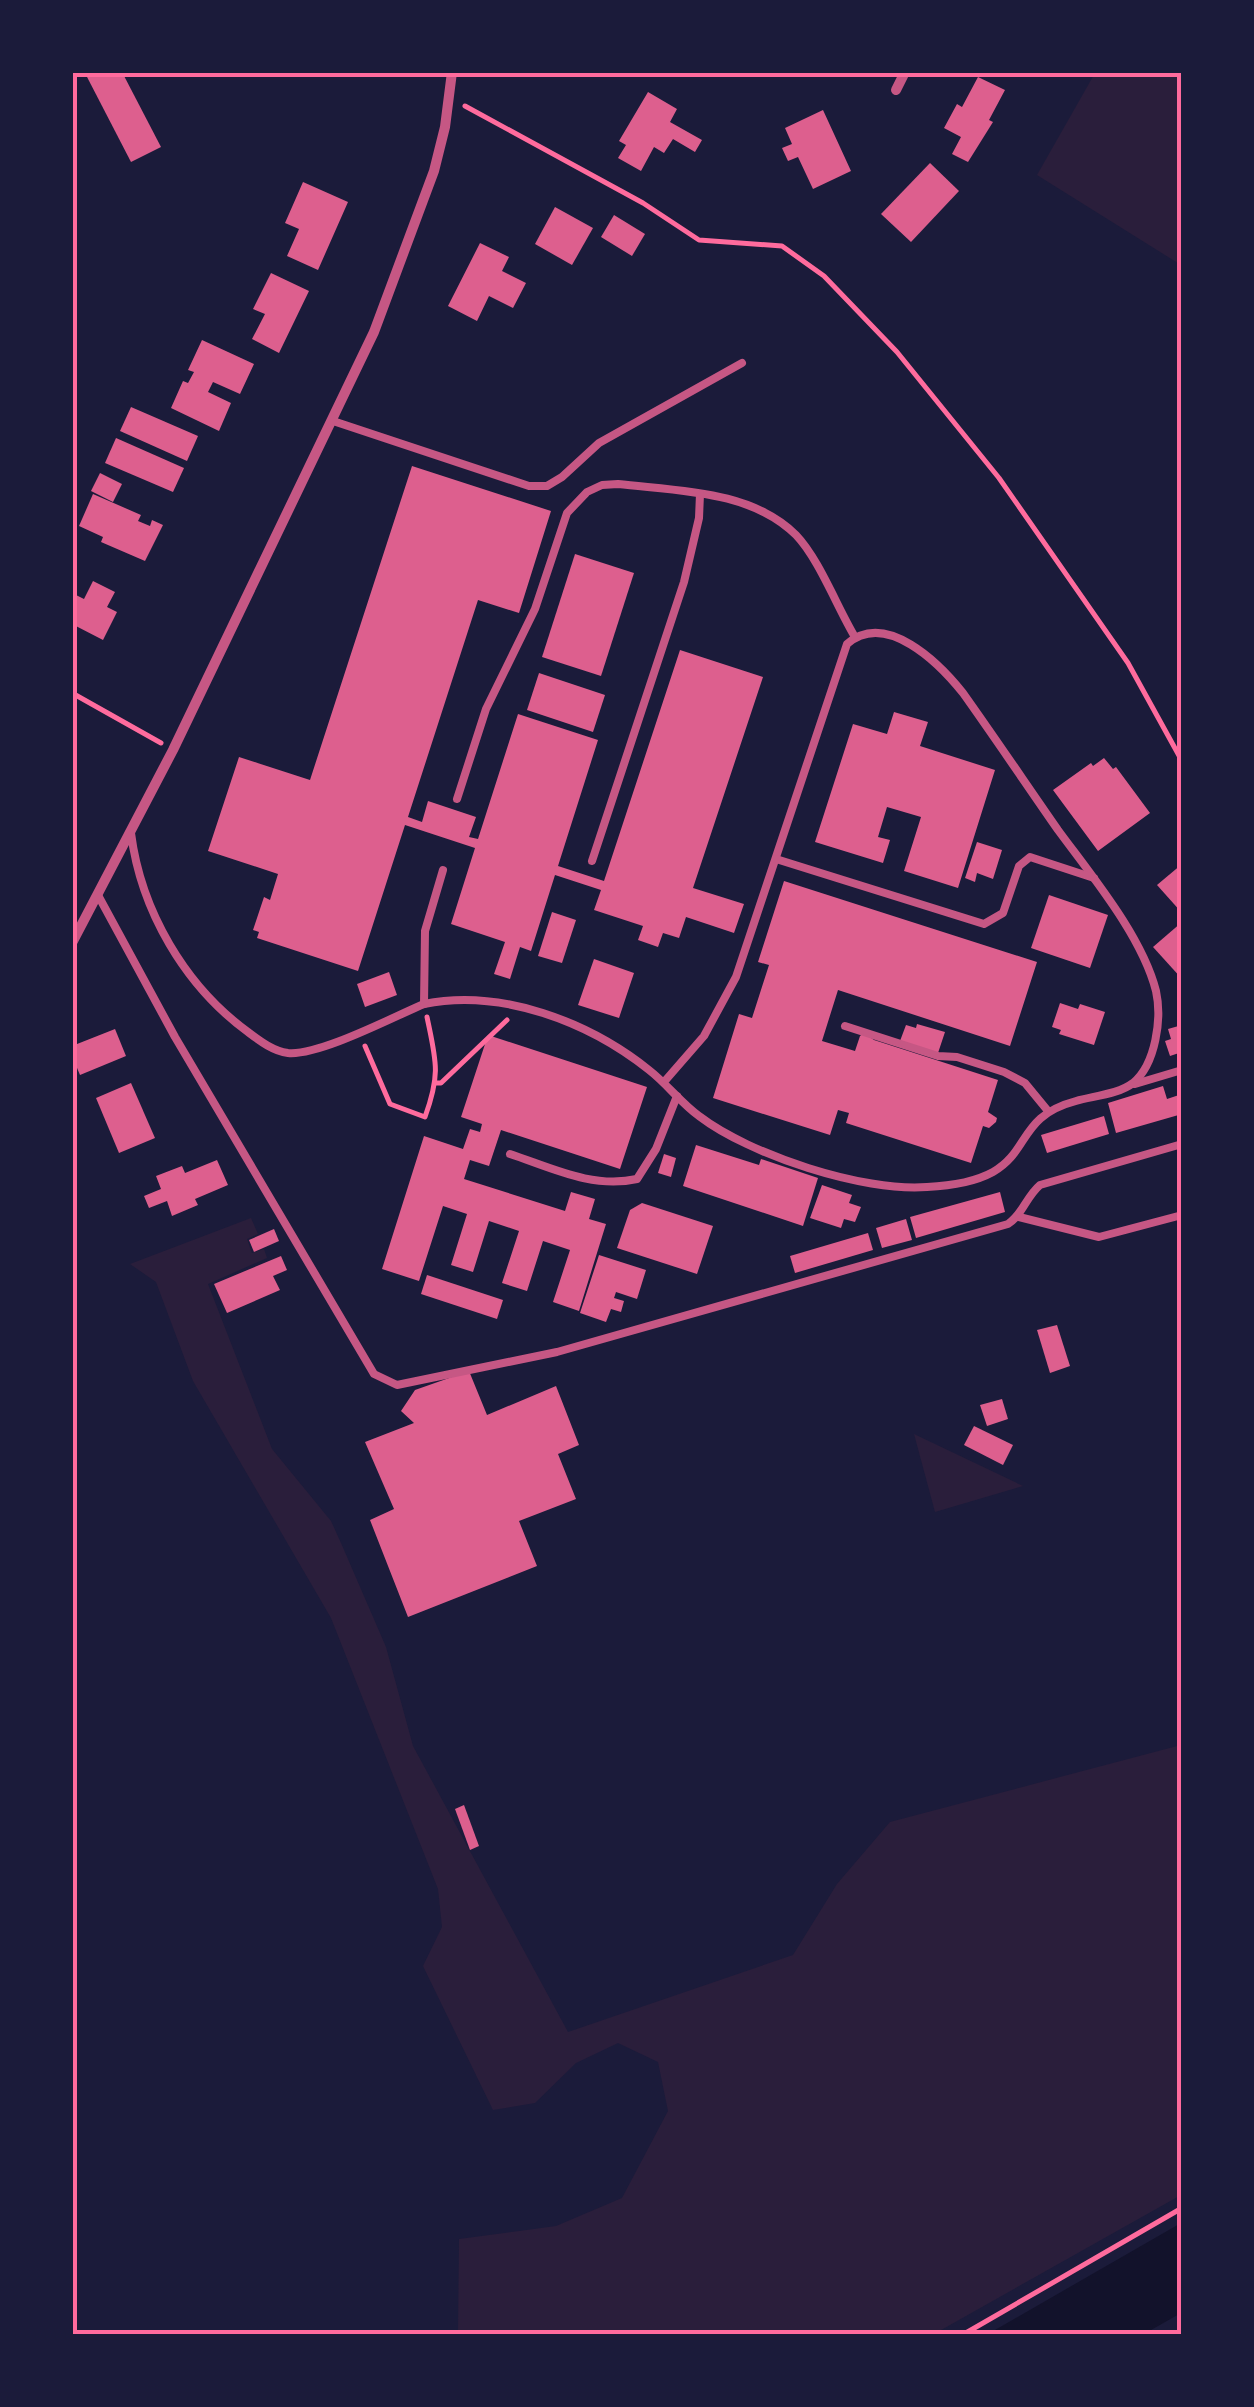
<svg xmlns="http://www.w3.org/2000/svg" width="1254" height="2407" font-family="Commissioner,sans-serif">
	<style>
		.green { fill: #2a1e3b }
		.water { fill: #12122b }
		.building { fill: #dd5f8e }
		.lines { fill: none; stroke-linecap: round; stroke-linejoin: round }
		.path { stroke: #ff6b9d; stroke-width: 5 }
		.service { stroke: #c65784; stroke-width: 8 }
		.minor { stroke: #c65784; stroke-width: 10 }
		.neatline { fill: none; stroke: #ff6b9d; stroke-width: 4 }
	</style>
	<rect width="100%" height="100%" fill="#1b1b3a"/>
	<g class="green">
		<path d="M1095 73H1181V265L1037 175Z"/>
		<path d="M251 1218 258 1234 247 1239 252 1253 264 1249 267 1258 208 1284 272 1449 331 1521 341 1543 386 1647 413 1746 568 2032 793 1955 837 1884 890 1822 1181 1745V2195L934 2334H458L459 2239 556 2226 622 2198 668 2111 658 2062 618 2043 576 2063 535 2103 493 2110 423 1966 442 1927 438 1889 331 1618 193 1381 156 1282 130 1264Z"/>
		<path d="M914 1434 1023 1486 935 1512Z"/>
	</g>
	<path class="water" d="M1181 2223V2313L1144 2334H988Z"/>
	<g class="building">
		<path d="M90 72H122L161 147 131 162 86 75Z"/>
		<path d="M978 77 1005 90 989 120 993 122 968 162 952 154 961 137 944 128 957 104 962 107Z"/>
		<path d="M648 92 677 109 670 122 702 140 695 152 673 139 664 153 654 147 641 171 618 158 626 145 619 141Z"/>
		<path d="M823 110 851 171 813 189 798 157 788 161 782 148 792 144 785 128Z"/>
		<path d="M930 163 959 191 911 242 881 214Z"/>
		<path d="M303 182 348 202 318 270 287 256 299 229 285 223Z"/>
		<path d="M555 207 593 228 572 265 535 244Z"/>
		<path d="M614 215 645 234 632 256 601 237Z"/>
		<path d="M480 243 509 257 502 271 526 283 513 308 489 296 477 321 448 306Z"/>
		<path d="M271 273 309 291 279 353 252 339 265 314 253 309Z"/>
		<path d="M202 340 254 364 240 394 213 382 208 392 231 403 219 431 171 408 183 381 188 383 194 372 188 370Z"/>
		<path d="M131 407 198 436 187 461 120 431Z"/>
		<path d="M116 438 184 468 173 492 105 463Z"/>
		<path d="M412 466 551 511 519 613 478 600 408 817 422 822 428 801 476 817 469 837 478 839 518 714 598 740 558 866 604 881 680 650 763 677 693 888 744 904 734 933 686 917 679 938 663 933 658 947 638 940 643 926 594 910 601 890 555 875 531 951 520 947 510 979 494 974 505 942 451 924 475 848 405 825 358 971 257 938 259 932 253 930 264 897 270 900 278 874 208 851 239 757 310 780Z"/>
		<path d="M100 473 122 484 113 502 91 491Z"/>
		<path d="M93 494 141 515 138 521 150 526 152 520 163 525 145 561 101 542 103 537 79 526Z"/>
		<path d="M575 554 634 573 601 676 542 657Z"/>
		<path d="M93 581 115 592 107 607 117 612 103 640 72 624V593L84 599Z"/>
		<path d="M539 673 605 695 593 732 527 710Z"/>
		<path d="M894 712 928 722 920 746 995 770 958 888 904 871 921 817 887 807 878 837 890 840 883 863 815 842 853 724 887 734Z"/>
		<path d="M1104 758 1113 769 1116 767 1150 813 1098 851 1053 790 1091 763 1093 766Z"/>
		<path d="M977 842 1002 850 993 879 977 873 975 882 965 878Z"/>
		<path d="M1182 864V913L1157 885Z"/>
		<path d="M784 881 1037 962 1010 1046 838 990 822 1041 855 1051 860 1036 864 1033 874 1040 998 1080 988 1112 997 1118 996 1122 989 1128 983 1126 971 1163 846 1123 849 1113 838 1110 830 1135 713 1098 739 1014 752 1018 769 965 758 962Z"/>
		<path d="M1049 895 1108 915 1090 968 1031 948Z"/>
		<path d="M552 912 576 920 562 963 538 956Z"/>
		<path d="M1182 922V979L1153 947Z"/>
		<path d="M594 959 634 973 619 1018 578 1005Z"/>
		<path d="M389 972 397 995 365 1007 357 984Z"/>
		<path d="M1060 1003 1078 1009 1080 1004 1105 1012 1094 1045 1059 1034 1061 1030 1052 1027Z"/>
		<path d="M917 1024 945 1032 938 1053 900 1041 906 1025 916 1028Z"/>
		<path d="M1182 1025V1052L1170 1056 1165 1041 1171 1039 1168 1029Z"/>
		<path d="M115 1029 126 1056 80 1075 72 1056V1046Z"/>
		<path d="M488 1035 647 1087 620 1169 501 1130 489 1166 470 1160 464 1179 565 1211 571 1192 595 1199 589 1219 606 1224 579 1311 553 1302 570 1250 543 1241 527 1291 502 1283 519 1231 489 1221 473 1272 451 1265 467 1214 443 1206 419 1281 382 1269 424 1136 463 1149 470 1129 480 1132 482 1124 461 1117Z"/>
		<path d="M131 1083 155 1138 119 1153 96 1098Z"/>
		<path d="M1163 1086 1167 1099 1182 1094V1114L1116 1133 1108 1103Z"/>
		<path d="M1104 1116 1109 1134 1047 1153 1041 1135Z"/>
		<path d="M696 1145 759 1165 761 1159 818 1178 803 1226 683 1186Z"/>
		<path d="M664 1154 676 1158 671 1177 658 1173Z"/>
		<path d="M217 1160 228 1185 195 1199 198 1205 172 1216 167 1201 149 1208 144 1196 161 1189 156 1176 182 1166 185 1173Z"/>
		<path d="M822 1185 852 1195 849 1203 861 1207 855 1222 844 1219 841 1228 810 1218Z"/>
		<path d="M1000 1192 1005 1212 916 1238 910 1217Z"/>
		<path d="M642 1203 713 1226 697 1274 617 1248 630 1210Z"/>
		<path d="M906 1219 912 1240 882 1248 876 1228Z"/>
		<path d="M274 1229 279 1241 254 1252 249 1240Z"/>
		<path d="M868 1233 873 1250 795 1273 790 1256Z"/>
		<path d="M599 1255 646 1270 637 1299 616 1292 614 1298 624 1301 621 1312 611 1309 606 1322 580 1313Z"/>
		<path d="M281 1256 287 1270 273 1276 280 1290 227 1313 214 1284Z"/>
		<path d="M427 1275 503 1300 497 1319 421 1294Z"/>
		<path d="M1057 1325 1070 1366 1050 1373 1037 1330Z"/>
		<path d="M469 1371 487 1415 556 1386 579 1445 558 1454 576 1499 519 1521 537 1566 408 1617 370 1520 394 1509 365 1442 414 1423 401 1411 415 1390Z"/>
		<path d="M1002 1399 1008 1419 987 1426 980 1405Z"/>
		<path d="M974 1426 1013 1445 1003 1465 964 1445Z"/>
		<path d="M464 1805 479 1846 470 1850 455 1809Z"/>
	</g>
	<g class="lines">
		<g class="path">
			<path d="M465 106 643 203 699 240 782 246 824 276 897 352 999 478 1128 663 1182 761"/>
			<path d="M72 693 161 743"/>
			<path d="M365 1046 390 1104 425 1117C441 1073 436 1061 427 1017"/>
			<path d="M435 1083H441L507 1020"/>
			<path d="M964 2334 1182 2208"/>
		</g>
		<g class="service">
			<path d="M333 421 529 486H547L562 477 599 443 742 363"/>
			<path d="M457 799 486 709 535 609 567 513 587 492 602 485 618 484C677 491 751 490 796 535 819 559 837 607 855 637"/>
			<path d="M131 833C141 911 185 986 248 1032 260 1041 273 1051 288 1053 319 1056 393 1017 424 1004 501 988 589 1022 649 1070 667 1084 681 1103 699 1116 750 1155 863 1192 927 1187 948 1186 973 1183 993 1172 1030 1151 1019 1116 1076 1101 1094 1096 1119 1094 1133 1083 1156 1064 1162 1018 1156 991 1142 936 1091 875 1058 830 1026 784 995 738 963 693 939 663 886 610 847 644L736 977 704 1036 664 1082"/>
			<path d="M776 859 984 924 1003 913 1019 866 1030 857 1094 878"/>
			<path d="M592 861 684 582 699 518 700 494"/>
			<path d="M99 897 175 1037 374 1374 397 1385 557 1352 1008 1224C1023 1214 1026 1197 1040 1185L1182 1144"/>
			<path d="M424 1004 425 931 443 870"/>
			<path d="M845 1026 938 1056 957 1057 1004 1072 1025 1083 1048 1111"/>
			<path d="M1135 1084 1182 1070"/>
			<path d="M510 1154C552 1168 593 1189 637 1179L656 1149 677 1096"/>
			<path d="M1019 1217 1099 1237 1182 1215"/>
		</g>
		<g class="minor">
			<path d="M896 90 905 72"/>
			<path d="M72 943 173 750 374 332 434 171 445 127 452 72"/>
		</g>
	</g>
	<rect width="1254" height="2407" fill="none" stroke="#1b1b3a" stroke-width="150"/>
	<rect x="75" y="75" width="1104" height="2257" class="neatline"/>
</svg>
